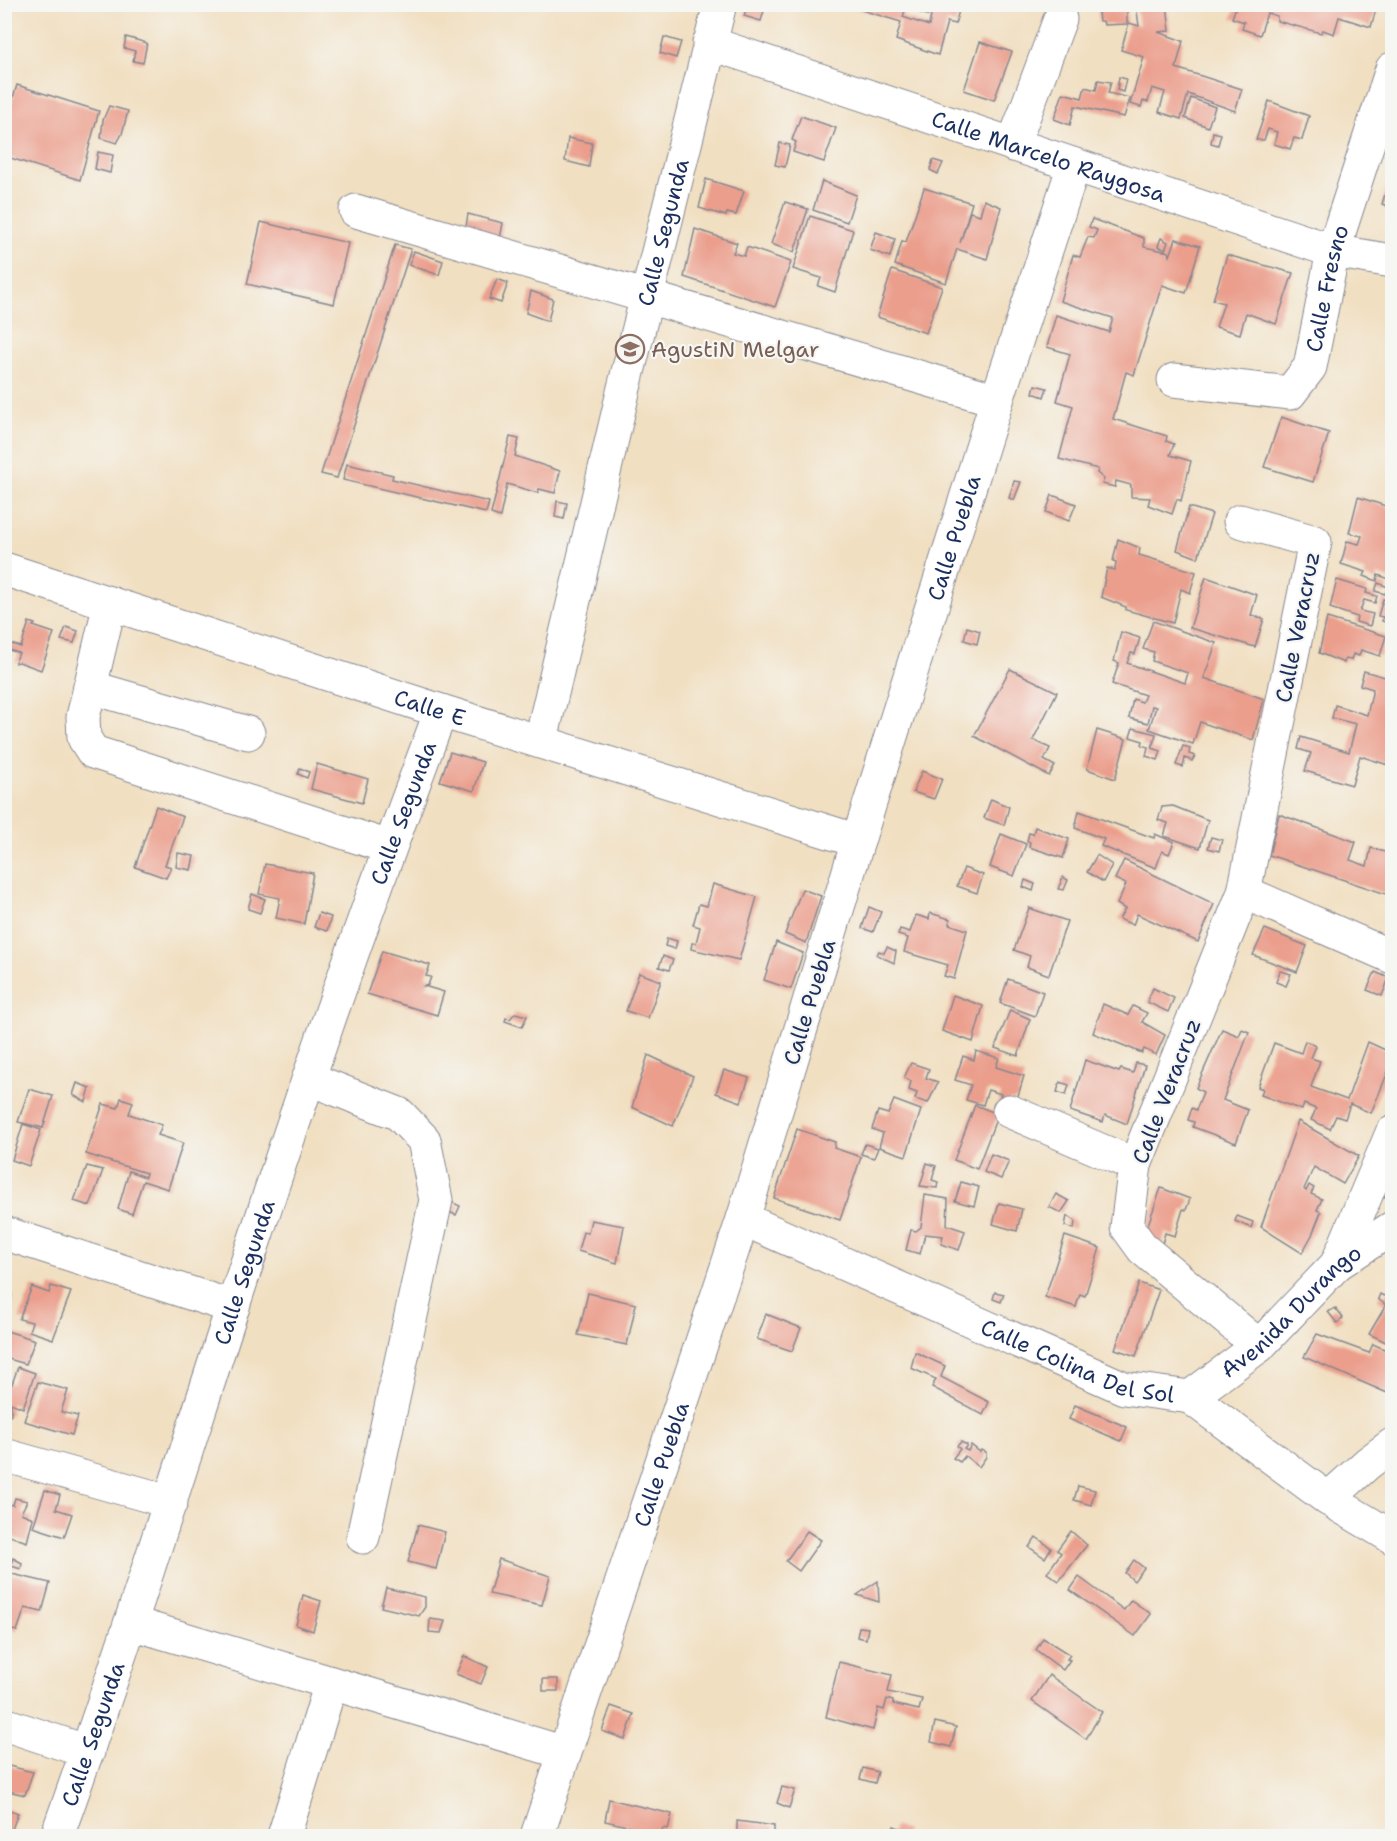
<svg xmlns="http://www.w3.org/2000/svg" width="1397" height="1841" font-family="'Shantell Sans',sans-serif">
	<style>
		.building { fill: #eb9e8c }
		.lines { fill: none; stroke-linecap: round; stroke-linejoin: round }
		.minor-casing { stroke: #868790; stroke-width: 35 }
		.major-casing { stroke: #868790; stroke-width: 35 }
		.minor { stroke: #fff; stroke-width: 33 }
		.major { stroke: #fff; stroke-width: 33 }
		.labels { text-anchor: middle; stroke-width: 4.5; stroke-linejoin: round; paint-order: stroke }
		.street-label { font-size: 22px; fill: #1b2f5e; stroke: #f6f6f2 }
		.education-label { font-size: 22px; fill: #785e54; stroke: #f6f6f2; text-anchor: start }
	</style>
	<rect width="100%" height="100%" fill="#f6f6f2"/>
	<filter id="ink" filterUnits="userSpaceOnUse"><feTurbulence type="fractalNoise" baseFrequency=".0167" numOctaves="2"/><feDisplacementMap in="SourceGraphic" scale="12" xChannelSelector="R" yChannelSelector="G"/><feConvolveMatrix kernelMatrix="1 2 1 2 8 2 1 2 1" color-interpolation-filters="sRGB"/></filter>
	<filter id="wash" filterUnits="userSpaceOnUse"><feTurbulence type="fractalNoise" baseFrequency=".008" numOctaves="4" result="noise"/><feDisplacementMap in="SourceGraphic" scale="24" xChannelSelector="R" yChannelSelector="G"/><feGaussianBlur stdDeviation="1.35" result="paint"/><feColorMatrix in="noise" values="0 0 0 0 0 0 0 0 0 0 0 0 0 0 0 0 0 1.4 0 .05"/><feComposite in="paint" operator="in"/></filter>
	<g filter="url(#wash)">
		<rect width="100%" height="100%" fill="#f1dfc1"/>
		<g id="blocks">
			<g class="building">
				<path d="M748 4H766L761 21 744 16Z"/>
				<path d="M853 4H907L903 17 929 26 931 16 920 13 923 4H961L955 24 947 22 938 55 896 40 901 22 852 7Z"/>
				<path d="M1097 4H1127V24L1104 25 1103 21H1099Z"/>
				<path d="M1136 4H1167L1170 31 1158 32 1183 41 1176 68 1242 89 1235 111 1188 94 1181 119 1159 112 1165 92 1152 88 1148 102 1143 101 1141 107 1130 104 1144 57 1121 50 1129 23 1139 26Z"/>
				<path d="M1237 4H1371L1377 6 1371 27 1339 17 1334 34 1323 30 1321 33 1277 21V16L1267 13 1260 35 1242 29 1244 22 1232 18Z"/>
				<path d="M126 37 147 43 143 63 133 61 135 51 124 48Z"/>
				<path d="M664 37 681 42 676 58 660 53Z"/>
				<path d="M980 42 1012 52 994 100 964 90Z"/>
				<path d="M1119 77 1126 79 1123 92 1117 90Z"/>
				<path d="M1098 80 1111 82 1108 93 1130 98 1124 117 1075 106 1070 125 1054 119 1063 93 1082 98 1085 87 1096 90Z"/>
				<path d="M17 85 99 111 80 180 4 156V127Z"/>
				<path d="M1191 98 1215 107 1208 127 1185 118Z"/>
				<path d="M1269 101 1309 116 1302 140 1294 138 1290 149 1274 144 1277 132 1268 129 1264 140H1256Z"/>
				<path d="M109 106 128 111 122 134 117 143 101 138 103 120Z"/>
				<path d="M801 116 836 128 824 162 793 152 796 142 792 140Z"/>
				<path d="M1213 132 1221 134 1218 145 1211 143Z"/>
				<path d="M568 138 592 143 589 167 565 161Z"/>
				<path d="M780 143 790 145 785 167 775 165Z"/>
				<path d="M98 152 113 155 110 173 95 169Z"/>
				<path d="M933 160 943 163 938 174 930 170Z"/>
				<path d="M1390 178 1392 179V208L1382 204Z"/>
				<path d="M706 179 744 191 736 215 727 213 726 216 699 208Z"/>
				<path d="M822 181 856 195 847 222 813 210Z"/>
				<path d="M924 188 972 203 960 243 970 212 980 215 984 200 1001 207 987 259 957 249 946 283 895 265 902 241 906 242Z"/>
				<path d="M785 202 808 209 794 252 771 244Z"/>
				<path d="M468 214 503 223 496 260 462 252Z"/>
				<path d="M810 216 853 230 835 292 818 286 821 278 793 269Z"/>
				<path d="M1092 219 1144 238V247L1169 252 1170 256 1176 239 1200 246 1186 293 1162 285 1134 375 1126 372 1113 419 1167 436 1166 441 1174 444 1170 455 1191 461 1181 501 1177 499 1172 514 1148 505 1150 498 1131 497V485L1116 481 1115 487 1102 484 1104 479 1097 473 1098 469 1059 459 1073 406 1057 401 1070 354 1047 347 1056 315 1109 332 1113 318 1060 301 1073 255 1080 257 1088 237 1094 238 1097 230 1089 227Z"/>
				<path d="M261 222 348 243 334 304 247 284Z"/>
				<path d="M695 229 737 243 733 253 744 256 747 247 791 262 775 307 684 277Z"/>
				<path d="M876 232 895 239 890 257 870 250Z"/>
				<path d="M1161 238 1168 242 1165 250 1158 246Z"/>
				<path d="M395 245 411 249 337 478 321 474Z"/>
				<path d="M414 251 443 261 439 275 409 265Z"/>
				<path d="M1227 255 1293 273 1276 324 1246 313 1240 334 1216 327 1224 303 1213 300Z"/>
				<path d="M892 270 942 287 926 333 877 317Z"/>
				<path d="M497 279 508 283 501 303 489 299Z"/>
				<path d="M531 291 553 299 548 321 526 313Z"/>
				<path d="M1035 385 1047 388 1044 397 1033 393Z"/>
				<path d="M1281 417 1329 433 1313 482 1264 467Z"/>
				<path d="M510 437 519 439 515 456 560 471 555 493 539 489 538 493 507 484 500 517 491 514Z"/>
				<path d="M347 464 393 475 392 479 489 502 486 513 343 480Z"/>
				<path d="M1014 481 1021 482 1014 500 1009 498Z"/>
				<path d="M1052 495 1076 504 1069 521 1046 512Z"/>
				<path d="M1358 497 1392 508V580L1378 575 1377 581 1364 576 1366 572 1341 564 1347 541 1359 544 1362 536 1349 533Z"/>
				<path d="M557 501 567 503 564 519 555 517Z"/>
				<path d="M1189 507 1212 514 1198 558 1177 550Z"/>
				<path d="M1118 539 1140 548 1139 555 1196 572 1190 593 1181 589 1173 623 1126 610V607L1101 597 1107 568 1115 570 1116 562 1113 561Z"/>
				<path d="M1206 577 1257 595 1251 615 1264 619 1255 647 1190 628Z"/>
				<path d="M1337 580 1367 589 1366 593 1377 596 1375 603 1364 600 1360 611 1373 614 1370 626 1356 622 1357 617 1330 608Z"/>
				<path d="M1378 583 1388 587 1385 594 1375 591Z"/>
				<path d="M1383 599 1392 602V624L1382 621 1383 617 1378 616Z"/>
				<path d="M1327 618 1386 636 1380 656 1361 650 1359 656 1353 654 1351 660 1345 659 1344 663 1319 653Z"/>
				<path d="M1153 621 1216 643 1204 678 1264 699 1253 740 1200 722 1193 744 1149 729 1156 707 1152 706 1148 723 1129 718 1133 699 1142 702 1145 695 1112 684 1119 663 1114 661 1121 632 1140 638 1135 654 1131 653 1127 663 1185 683 1188 673 1152 661 1154 652 1143 649Z"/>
				<path d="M29 622 35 624 33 626 54 633 41 670 19 662 15 663 19 653 9 650 11 644 21 647Z"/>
				<path d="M66 627 78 631 74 643 61 640Z"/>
				<path d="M967 627 980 631 977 644 964 640Z"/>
				<path d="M1010 669 1057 692 1033 740 1050 748 1044 760 1055 766 1049 776 974 736Z"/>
				<path d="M1364 671 1392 679 1391 766 1360 756 1352 785 1305 771 1311 753 1298 749 1301 737 1349 752 1356 724 1332 718 1335 705 1367 715 1373 689 1360 685Z"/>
				<path d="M1133 728 1156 734 1152 748 1161 751 1158 760 1146 756 1148 747 1142 745 1143 741 1130 737Z"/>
				<path d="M1097 730 1126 739 1115 779 1087 769Z"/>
				<path d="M1183 746 1190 748 1189 754 1195 756 1192 761 1185 758 1183 767 1176 765Z"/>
				<path d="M450 752 483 762 474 791 440 781Z"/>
				<path d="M317 764 368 779 362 803 311 789Z"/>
				<path d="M300 768 309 772 307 778 298 774Z"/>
				<path d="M922 771 942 779 934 799 913 792Z"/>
				<path d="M991 799 1009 807 1004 825 984 818Z"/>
				<path d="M156 806 183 817 165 865 171 867 166 878 135 867Z"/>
				<path d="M1173 806 1208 820 1200 848 1164 836 1168 823 1158 820 1162 807Z"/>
				<path d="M1079 811 1154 838 1155 834 1174 842 1169 854 1162 851 1156 868 1101 846 1104 839 1075 828Z"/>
				<path d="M1279 814 1356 842 1350 860 1367 866 1371 848 1392 854V896L1269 855Z"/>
				<path d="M1035 827 1069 839 1063 858 1029 847 1030 842 1027 841 1029 833 1033 834Z"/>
				<path d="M1001 834 1026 844 1014 876 990 867Z"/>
				<path d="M1211 837 1222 840 1219 851 1208 848Z"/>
				<path d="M178 853 194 856 191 870 176 867Z"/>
				<path d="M1097 855 1112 865 1103 882 1087 872Z"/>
				<path d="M1124 860 1214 904 1198 942 1137 914 1133 925 1119 919 1125 909 1117 904 1126 884 1115 879Z"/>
				<path d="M265 864 313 873 304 924 276 918 280 898 259 894Z"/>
				<path d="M964 868 983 875 977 893 957 886Z"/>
				<path d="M1063 877 1068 880 1064 890 1058 889Z"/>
				<path d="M1025 880 1035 884 1033 891 1023 887Z"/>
				<path d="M713 884 757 897 739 960 691 949 692 943H696L700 927 693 925 699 904 707 906Z"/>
				<path d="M802 889 821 896 806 943 785 934Z"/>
				<path d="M252 894 265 899 260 913 248 909Z"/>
				<path d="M869 907 881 912 873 932 862 928Z"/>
				<path d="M1029 908 1067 921 1049 975 1027 967 1030 956 1014 950Z"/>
				<path d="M319 913 331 917 327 931 314 927Z"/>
				<path d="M930 913 950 919 949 924 967 930 954 979 944 976 948 965 904 952 908 938 898 935 900 929 910 932 916 915 929 919Z"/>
				<path d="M1265 929 1307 946 1297 972 1253 955Z"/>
				<path d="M667 938 677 941 675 949 665 946Z"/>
				<path d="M776 942 803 953 791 989 764 980Z"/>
				<path d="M887 947 896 951 894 963 877 955 879 951 884 953Z"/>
				<path d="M382 951 430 965 426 976 431 977 428 985 424 986 444 992 437 1015 367 994Z"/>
				<path d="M663 956 673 960 669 970 659 967Z"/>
				<path d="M1280 971 1291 974 1286 986 1276 982Z"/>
				<path d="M1375 972 1389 978 1382 996 1367 990Z"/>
				<path d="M639 973 661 981 648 1018 626 1011Z"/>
				<path d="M1008 979 1043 992 1035 1016 1000 1003Z"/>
				<path d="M1153 988 1174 998 1168 1012 1147 1002Z"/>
				<path d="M953 995 983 1006 973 1042 942 1031Z"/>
				<path d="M1103 1004 1128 1015 1133 1006 1147 1013 1142 1022 1165 1035 1156 1055 1144 1049 1142 1053 1093 1033Z"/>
				<path d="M1010 1010 1030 1019 1018 1056 995 1048Z"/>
				<path d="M515 1013 527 1016 522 1027 505 1021 506 1018 510 1019Z"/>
				<path d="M1222 1029 1239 1036 1242 1029 1249 1032 1223 1100 1248 1110 1236 1143 1193 1127 1194 1122 1188 1120 1192 1108 1196 1110 1203 1092 1196 1088Z"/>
				<path d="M1305 1041 1316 1046 1311 1058 1320 1061 1311 1087 1347 1100 1368 1042 1392 1053V1062L1371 1113 1350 1104 1345 1119 1336 1116 1330 1129 1311 1120 1316 1109 1304 1104 1302 1110 1261 1095 1263 1089 1258 1087 1274 1043 1301 1053Z"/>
				<path d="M976 1051 999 1058 996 1067 1024 1076 1017 1099 998 1103 1001 1094 988 1090 983 1105 966 1100 971 1085 955 1080 963 1056 974 1060Z"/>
				<path d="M648 1055 693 1076 673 1126 632 1107Z"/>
				<path d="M1085 1060 1119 1072 1121 1069 1133 1073 1136 1063 1145 1065 1127 1124 1105 1115 1103 1122 1070 1111Z"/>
				<path d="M911 1063 929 1069 926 1078 938 1082 928 1103 915 1099 917 1093 909 1090 911 1081 904 1078Z"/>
				<path d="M724 1070 749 1078 741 1102 716 1093Z"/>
				<path d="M1060 1082 1069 1085 1066 1095 1057 1092Z"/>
				<path d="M77 1083 90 1088 86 1102 73 1095Z"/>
				<path d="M29 1089 53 1096 43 1128 18 1122Z"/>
				<path d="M121 1098 133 1102 129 1114 162 1125 158 1135 183 1143 168 1189 143 1181 132 1214 118 1209 129 1171 145 1177 146 1173 86 1154 103 1104 118 1108Z"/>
				<path d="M894 1100 921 1110 906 1156 879 1147 883 1133 872 1129 878 1111 888 1114Z"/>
				<path d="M975 1105 998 1114 977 1169 954 1160Z"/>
				<path d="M1298 1121 1359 1156 1343 1184 1314 1167 1304 1189 1306 1191 1309 1185 1314 1188 1311 1194 1322 1199 1317 1210 1321 1212 1312 1235 1302 1253 1261 1227Z"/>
				<path d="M23 1124 41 1130 29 1166 12 1160Z"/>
				<path d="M797 1129 835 1142 834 1148 861 1157 840 1220 774 1198Z"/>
				<path d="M865 1144 878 1148 874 1158 861 1154Z"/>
				<path d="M991 1154 1009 1161 1001 1179 984 1172Z"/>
				<path d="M927 1163 936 1166 932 1180 938 1182 937 1188 920 1186Z"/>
				<path d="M87 1166 103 1170 90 1206 74 1201Z"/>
				<path d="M1388 1176 1392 1178V1194L1384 1197 1381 1190Z"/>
				<path d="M961 1182 979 1187 974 1206 955 1201Z"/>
				<path d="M1161 1188 1190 1199 1186 1210 1183 1209 1175 1236 1165 1233 1162 1244 1144 1236Z"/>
				<path d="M1056 1194 1069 1201 1061 1213 1049 1207Z"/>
				<path d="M925 1195 948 1199 947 1225 965 1231 959 1250 941 1244 943 1236 925 1234 920 1254 906 1250 911 1230 916 1231 921 1227Z"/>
				<path d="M443 1198 460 1206 456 1215 440 1208Z"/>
				<path d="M999 1203 1022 1209 1017 1231 993 1224Z"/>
				<path d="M1067 1216 1075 1221 1074 1229 1065 1226Z"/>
				<path d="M1237 1216 1253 1222 1251 1228 1235 1221Z"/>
				<path d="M591 1220 624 1226 617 1263 578 1251 583 1232 588 1233Z"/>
				<path d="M1065 1236 1100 1248 1085 1296 1080 1294 1076 1307 1045 1297Z"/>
				<path d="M1139 1283 1159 1290 1136 1356 1115 1349Z"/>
				<path d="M51 1286 71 1292 53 1339 29 1331 32 1322 19 1319 32 1287 49 1293Z"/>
				<path d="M1392 1289V1345L1369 1334 1386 1305 1378 1299 1380 1294 1384 1296Z"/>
				<path d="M995 1292 1004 1294 1001 1302 993 1299Z"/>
				<path d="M588 1293 636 1304 627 1345 578 1335Z"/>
				<path d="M4 1294 12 1295 10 1307 4 1306Z"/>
				<path d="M1335 1308 1343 1318 1337 1323 1328 1312Z"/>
				<path d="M766 1314 801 1328 792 1351 757 1339Z"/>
				<path d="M4 1330 35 1340 26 1364 5 1358Z"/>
				<path d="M1317 1334 1369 1353 1373 1344 1391 1352 1392 1349V1395L1304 1357Z"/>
				<path d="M915 1352 945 1366 941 1377 989 1402 983 1415 932 1387 936 1379 911 1368Z"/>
				<path d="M18 1367 35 1373 23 1408 11 1403V1415H4V1381L12 1384Z"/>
				<path d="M38 1382 68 1390 61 1412 78 1416 72 1435 24 1421Z"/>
				<path d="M1075 1405 1127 1427 1121 1441 1069 1419Z"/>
				<path d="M961 1442 967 1445 964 1449 968 1451 971 1445 980 1452 981 1450 986 1452V1457L979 1467 965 1456 960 1462 953 1458 960 1449 957 1446Z"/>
				<path d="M1078 1486 1095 1490 1091 1505 1074 1500Z"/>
				<path d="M45 1490 60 1495 56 1509 72 1514 64 1537 33 1527Z"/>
				<path d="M15 1498 27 1501 21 1513 33 1518 27 1542 4 1534V1503L13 1505Z"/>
				<path d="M418 1525 445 1532 436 1569 408 1562Z"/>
				<path d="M807 1531 821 1540 799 1571 786 1561Z"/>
				<path d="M1071 1531 1087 1545 1059 1581 1047 1573 1061 1553 1057 1550Z"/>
				<path d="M1036 1537 1051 1548 1045 1558 1029 1547Z"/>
				<path d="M13 1558 22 1563 21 1569 11 1566Z"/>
				<path d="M499 1559 550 1576 542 1605 489 1594Z"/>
				<path d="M1134 1560 1144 1568 1134 1581 1125 1573Z"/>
				<path d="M12 1574 50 1583 42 1612 25 1608 17 1631 4 1628V1598Z"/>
				<path d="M1079 1577 1124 1610 1131 1600 1151 1614 1135 1636 1070 1590Z"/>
				<path d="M878 1581 879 1602 857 1595Z"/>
				<path d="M386 1588 425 1597V1607L419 1616 381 1607Z"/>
				<path d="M303 1595 321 1601 313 1631 296 1625Z"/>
				<path d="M430 1619 445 1621 441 1633 429 1632Z"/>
				<path d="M859 1627 868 1628 866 1639 857 1637Z"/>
				<path d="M1043 1638 1070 1655 1067 1659 1070 1660 1063 1670 1036 1650Z"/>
				<path d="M464 1656 488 1667 481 1684 456 1674Z"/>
				<path d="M839 1662 892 1675 888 1692 922 1699 919 1710 893 1704V1701L887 1699 884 1710 878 1708 873 1730 826 1717Z"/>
				<path d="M1049 1675 1102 1712 1086 1739 1032 1701Z"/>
				<rect x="543" y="1679" width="15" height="12"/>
				<path d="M611 1706 634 1714 625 1739 602 1731Z"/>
				<path d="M935 1722 956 1727 951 1747 931 1742Z"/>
				<path d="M5 1765 33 1772 25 1795 4 1790Z"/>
				<path d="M863 1768 878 1772 875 1783 860 1779Z"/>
				<path d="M782 1787 795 1790 789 1808 777 1803Z"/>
				<path d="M609 1799 672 1814 668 1829 663 1828 660 1836H633L636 1828 605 1821Z"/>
				<path d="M4 1808 18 1813 10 1835 4 1834Z"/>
				<path d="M737 1821 774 1826V1836H737Z"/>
				<path d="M894 1826 906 1831 904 1836 891 1835Z"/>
			</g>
		</g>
	</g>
	<g filter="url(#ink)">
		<use href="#blocks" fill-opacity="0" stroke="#868790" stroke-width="1.5"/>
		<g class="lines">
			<g class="minor-casing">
				<g id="minor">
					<path id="s1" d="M709 43 1333 251 1392 261"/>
					<path d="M1013 145 1060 19"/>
					<path d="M356 211 997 400"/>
					<path id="s2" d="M1174 380 1290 393 1310 367 1333 251 1392 69"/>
					<path d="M1240 521 1315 542 1244 892 1135 1165 1127 1227 1143 1249 1259 1346"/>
					<path d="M110 603 83 717 84 738 93 752 389 847"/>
					<path d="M90 687 248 733"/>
					<path id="s3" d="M541 740 624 388 720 4"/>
					<path id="s4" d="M858 841 997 400 1074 165"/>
					<path d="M1244 892 1392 957"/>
					<path d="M310 1079 399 1114 424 1140 436 1200 363 1537"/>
					<path d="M1009 1111 1135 1165"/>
					<path d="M4 1233 233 1307"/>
					<path d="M1337 1264 1392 1133"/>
					<path d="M1190 1397 1328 1499 1392 1537"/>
					<path d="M4 1455 171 1502"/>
					<path d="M1328 1499 1368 1463 1392 1445"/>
					<path d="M131 1623 565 1753"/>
					<path d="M4 1724 88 1752"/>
					<path id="s5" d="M57 1836C120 1662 175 1485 232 1309 297 1108 366 908 441 711"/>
					<path d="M284 1836 331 1683"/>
					<path id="s6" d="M537 1836 743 1219"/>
				</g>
			</g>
			<g class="major-casing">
				<g id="major">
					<path id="s7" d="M4 569 441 711 858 841 743 1219 1124 1388 1190 1397 1259 1346 1337 1264 1392 1228"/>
				</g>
			</g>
			<use href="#minor" class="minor"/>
			<use href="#major" class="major"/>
		</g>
	</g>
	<defs>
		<g id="school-ring" transform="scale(1.5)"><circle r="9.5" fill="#f6f6f2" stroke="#8d6e63" stroke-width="1.5"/><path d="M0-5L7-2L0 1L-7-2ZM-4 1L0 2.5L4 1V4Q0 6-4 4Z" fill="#8d6e63"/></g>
	</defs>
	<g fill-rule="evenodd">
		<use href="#school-ring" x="630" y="349"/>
	</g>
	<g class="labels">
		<g class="street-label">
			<text dy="8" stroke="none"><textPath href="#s1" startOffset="358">Calle Marcelo Raygosa</textPath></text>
			<text dy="8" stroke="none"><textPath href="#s3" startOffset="522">Calle Segunda</textPath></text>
			<text dy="8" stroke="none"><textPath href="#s2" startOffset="230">Calle Fresno</textPath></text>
			<text dy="8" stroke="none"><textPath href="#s4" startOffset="318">Calle Puebla</textPath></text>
			<text transform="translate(1297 627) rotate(-79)" y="8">Calle Veracruz</text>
			<text dy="8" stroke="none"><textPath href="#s7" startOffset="448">Calle E</textPath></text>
			<text dy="8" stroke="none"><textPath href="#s5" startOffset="1080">Calle Segunda</textPath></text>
			<text transform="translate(809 1002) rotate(-73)" y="8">Calle Puebla</text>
			<text transform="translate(1166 1091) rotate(-69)" y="8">Calle Veracruz</text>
			<text dy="8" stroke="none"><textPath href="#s5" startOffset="594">Calle Segunda</textPath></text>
			<text dy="8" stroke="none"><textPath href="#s7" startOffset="1908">Avenida Durango</textPath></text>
			<text dy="8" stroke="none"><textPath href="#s7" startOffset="1656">Calle Colina Del Sol</textPath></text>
			<text dy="8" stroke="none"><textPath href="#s6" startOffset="392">Calle Puebla</textPath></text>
			<text dy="8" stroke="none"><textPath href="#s5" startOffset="108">Calle Segunda</textPath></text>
		</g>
		<g class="education-label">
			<text x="651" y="357">AgustiN Melgar</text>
		</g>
	</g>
	<rect width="1397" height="1841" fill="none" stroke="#f6f6f2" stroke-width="24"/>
</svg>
